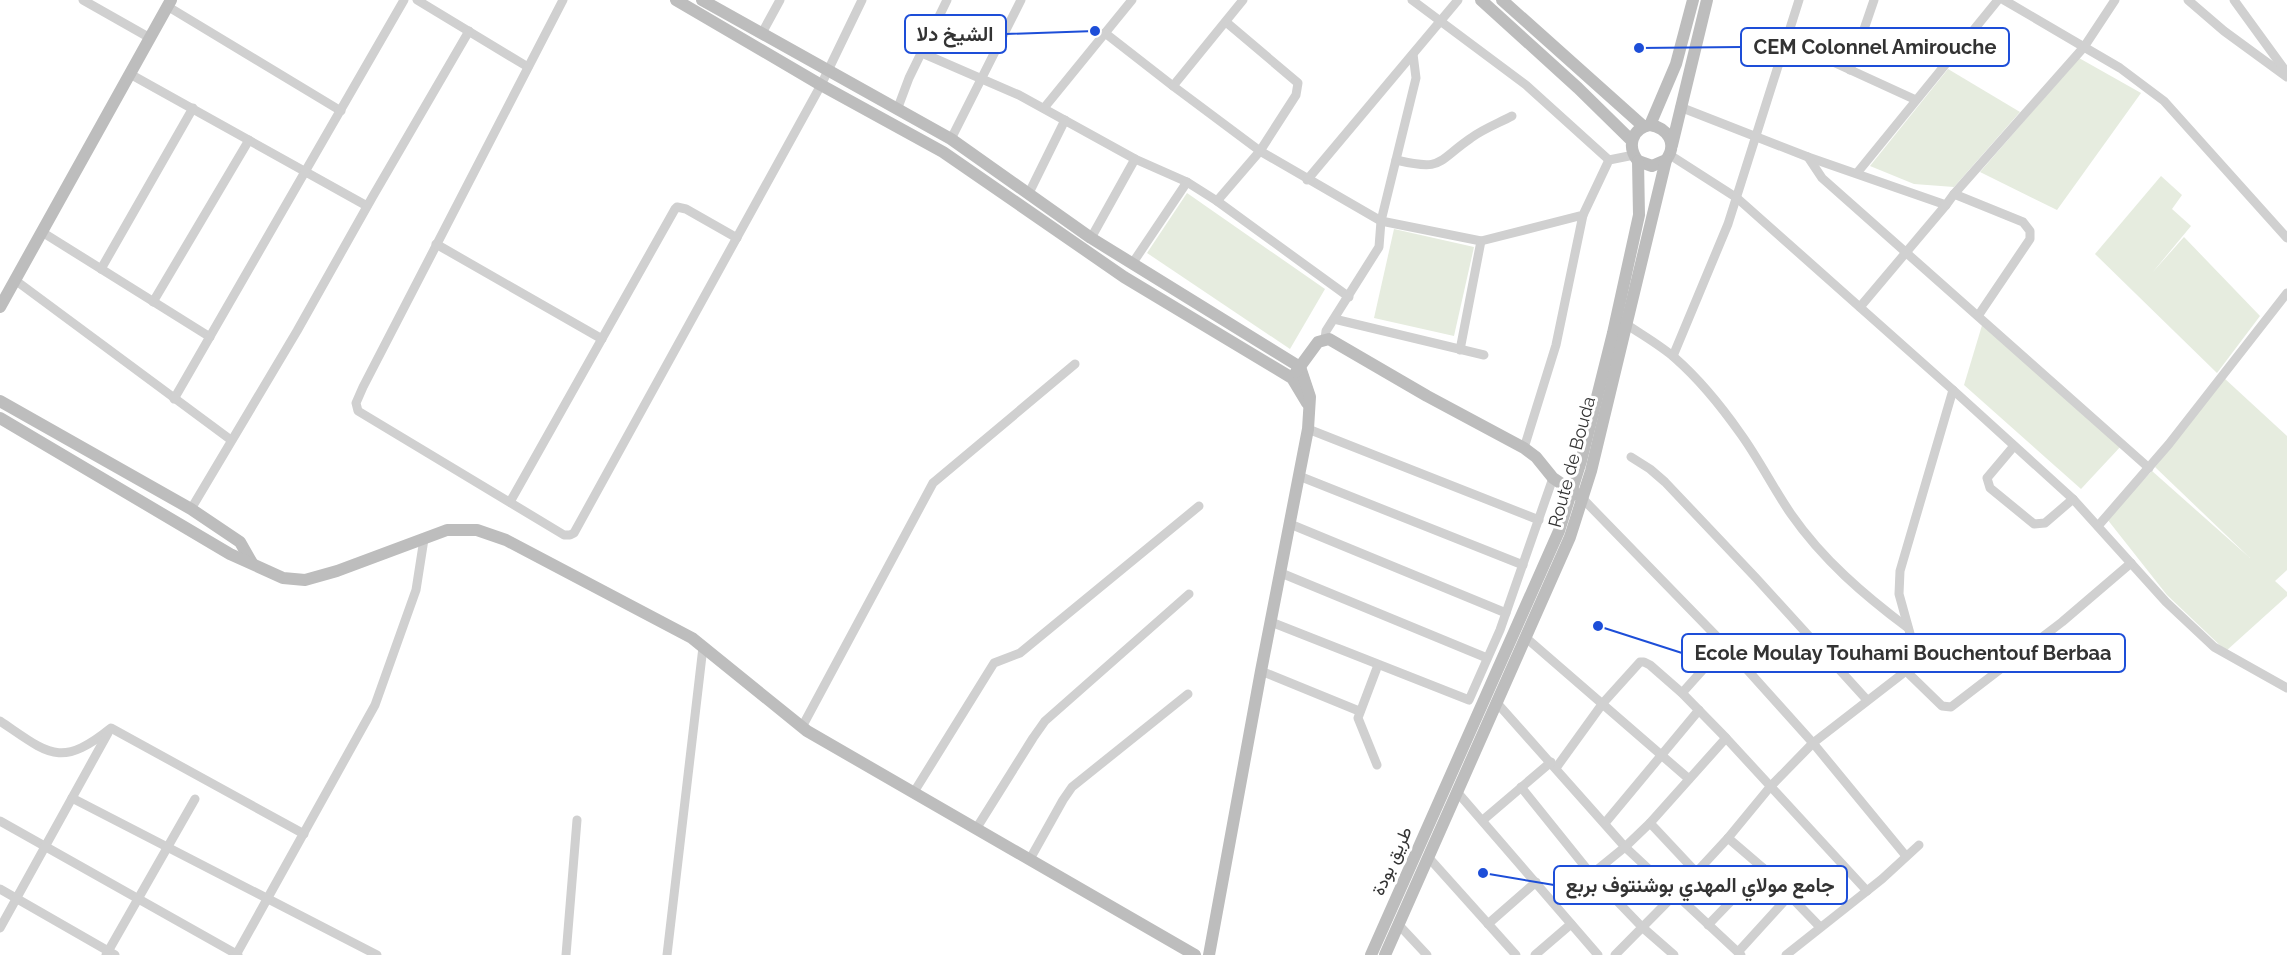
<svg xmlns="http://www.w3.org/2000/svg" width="2287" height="955" font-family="Raleway,Vazirmatn,sans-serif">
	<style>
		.green { fill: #e6ecdf }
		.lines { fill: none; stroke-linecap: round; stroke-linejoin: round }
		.street { stroke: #d0d0d0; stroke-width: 9 }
		.secondary { stroke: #bdbdbd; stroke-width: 12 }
		.labels { text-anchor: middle; stroke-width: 6; stroke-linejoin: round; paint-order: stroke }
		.street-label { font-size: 18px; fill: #333; stroke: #fff }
		.leader { fill: none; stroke: #1d4ed8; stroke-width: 2 }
		.callout-dot { fill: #1d4ed8; stroke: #fff; stroke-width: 2 }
		.callout { fill: #fff; stroke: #1d4ed8; stroke-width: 2 }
		.callout-label { font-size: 20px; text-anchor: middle; font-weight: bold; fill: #333 }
	</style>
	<rect width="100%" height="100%" fill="#fff"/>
	<g class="green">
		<path d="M2079 58 2141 93 2057 210 1980 172Z"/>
		<path d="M1948 69 2020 112 1954 187 1914 184 1870 166Z"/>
		<path d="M2161 176 2182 195 2172 209 2191 226 2152 273 2184 237 2260 316 2217 373 2095 254Z"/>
		<path d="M1187 193 1325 289 1290 349 1147 253Z"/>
		<path d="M1394 229 1474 247 1454 336 1374 318Z"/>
		<path d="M1983 322 2122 445 2081 489 1964 385Z"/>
		<path d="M2224 378 2287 436V570L2275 581 2287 592V596L2226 651 2167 595 2107 519 2152 471 2250 558 2155 467Z"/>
	</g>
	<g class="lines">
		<g class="street">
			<path d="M83 0 150 38"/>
			<path d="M417 0 528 67"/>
			<path d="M563 0 363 387 356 403 358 411 564 535H570L574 533 821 85 862 0"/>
			<path d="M1412 0 1526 85 1609 160"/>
			<path d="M2115 0 2084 47 2120 68 2164 101 2287 238"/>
			<path d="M2188 0 2224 31 2287 77"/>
			<path d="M2234 0 2287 73"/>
			<path d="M167 6 341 111"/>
			<path d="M1226 22 1298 83 1296 95 1260 151 1381 221 1481 241 1460 350"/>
			<path d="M762 33 780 0"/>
			<path d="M1105 33 1173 86"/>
			<path d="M1785 40 1916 100"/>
			<path d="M922 53 1019 95 1135 159 1187 182 1217 201 1349 297"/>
			<path d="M1850 70 1874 0"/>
			<path d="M130 74 367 206"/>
			<path d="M1680 107 1808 157 1946 205 1954 194 2023 222 2030 231V239L1978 316"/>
			<path d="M1044 108 1132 0"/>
			<path d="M897 110 909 78 947 0"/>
			<path d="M951 139 1021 0"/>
			<path d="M1670 155 1737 198 1953 390 2073 499 2166 602 2214 647 2287 688"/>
			<path d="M1808 157 1822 178 2149 468"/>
			<path d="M1396 160C1443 171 1435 163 1471 138 1483 129 1499 123 1512 116"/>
			<path d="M1857 173 1998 0"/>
			<path d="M1307 180 1458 0"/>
			<path d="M1029 193 1065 120"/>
			<path d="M1954 194 2084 47 2004 0"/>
			<path d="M1217 201 1260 151 1173 86 1243 0"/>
			<path d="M42 232 210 337"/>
			<path d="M1091 238 1135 159"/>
			<path d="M1481 241 1583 215 1609 160 1634 155"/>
			<path d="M436 244 602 339"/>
			<path d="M1132 264 1187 182"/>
			<path d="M101 269 193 108"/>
			<path d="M15 280 231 440"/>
			<path d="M153 302 249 140"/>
			<path d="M1860 307 1946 205"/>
			<path d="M1334 319 1484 355"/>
			<path d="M1626 324C1642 335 1660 345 1675 358 1700 380 1721 406 1740 433 1759 459 1773 488 1791 514 1823 560 1864 595 1908 628"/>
			<path d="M1325 339 1326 331 1379 247 1381 221 1416 78 1413 54"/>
			<path d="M1673 356 1728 224 1799 0"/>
			<path d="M174 399 404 0"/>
			<path d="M1308 429 1539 520"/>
			<path d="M2014 446 1987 478 1990 488 2034 524 2045 523 2073 499"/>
			<path d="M1524 448 1556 345 1583 215"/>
			<path d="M1631 457 1650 469 1665 482 1756 578 1867 700"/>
			<path d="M1299 476 1523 565"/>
			<path d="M1583 499 1725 645 1813 743 1906 856"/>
			<path d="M510 502 675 209 677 207 686 209 737 238"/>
			<path d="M191 509 297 331 373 196 469 31"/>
			<path d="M1290 524 1506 613"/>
			<path d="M2098 526 2169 444 2287 293"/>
			<path d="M1281 573 1487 658"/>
			<path d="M1271 622 1469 700 1500 630 1553 478"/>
			<path d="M1525 637 1689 779"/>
			<path d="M1261 671 1359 711"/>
			<path d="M1906 671 1942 706 1951 707 2062 622 2131 563"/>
			<path d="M1682 693 1725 645"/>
			<path d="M1497 703 1625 847 1741 955"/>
			<path d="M0 721C49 754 60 769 111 728L304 834"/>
			<path d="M802 727 933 483 1075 364"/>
			<path d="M1377 765 1358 718 1378 665"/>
			<path d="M1556 768 1603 703 1640 662H1644L1650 665 1682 693 1726 738"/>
			<path d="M1521 787 1591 874 1642 927 1674 955"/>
			<path d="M914 792 994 663 1020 653 1199 506"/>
			<path d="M1458 793 1598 955"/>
			<path d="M72 798 377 955"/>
			<path d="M1483 820 1551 762"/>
			<path d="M0 821 238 955"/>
			<path d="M1605 823 1699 710"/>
			<path d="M1650 823 1696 872"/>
			<path d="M976 829 1033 738 1045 721 1189 594"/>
			<path d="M1728 838 1763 868 1820 927"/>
			<path d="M1429 858 1516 955"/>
			<path d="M1030 859 1063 800 1072 787 1188 694"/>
			<path d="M0 889 115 955"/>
			<path d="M1555 904 1625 847 1650 823 1726 738 1867 891"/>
			<path d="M1398 924 1427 955"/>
			<path d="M1488 924 1536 882"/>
			<path d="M1708 925 1763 868"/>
			<path d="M0 928 108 733"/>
			<path d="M1738 952 1789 896"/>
			<path d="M106 955 195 799"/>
			<path d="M236 955 375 705 416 590 424 539"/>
			<path d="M566 955 577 820"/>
			<path d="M667 955 703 647"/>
			<path d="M1535 955 1571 924"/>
			<path d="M1615 955 1691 878 1728 838 1770 787 1813 743 1906 671 1914 662V648L1899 594 1900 571 1953 390"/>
			<path d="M1786 955 1882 879 1919 845"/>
		</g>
		<g class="secondary">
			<path d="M676 0 821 85 943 152 1124 277 1292 378 1307 403"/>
			<path d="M702 0 951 139 1091 238 1300 367 1310 397 1308 429 1261 671 1209 955"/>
			<path d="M1481 0 1578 88 1632 141"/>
			<path d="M1502 0 1643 126"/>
			<path d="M1650 125C1668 128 1678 144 1666 160L1652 166 1638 161C1627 147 1631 129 1650 125L1676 64 1693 0"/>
			<path d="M1672 145 1707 0"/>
			<path d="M0 307 171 0"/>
			<path d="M1296 372 1318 342 1329 339 1427 396 1524 448 1536 457 1553 478 1578 495"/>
			<path d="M0 401 191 509 240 542 252 563"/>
			<path d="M0 418 230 554 283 578 305 580 337 571 447 530H477L506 540 692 638 807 731 1195 955"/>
			<path d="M1371 955 1559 531 1581 461 1613 333 1639 215 1638 161"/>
			<path d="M1385 955 1570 537 1591 471 1666 160"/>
		</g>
	</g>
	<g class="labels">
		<g class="street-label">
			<text transform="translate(1572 462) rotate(-75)" y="6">Route de Bouda</text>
			<text transform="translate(1392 861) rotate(-66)" y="6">طريق بودة</text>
		</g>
	</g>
	<path class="leader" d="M1095 31L1006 34M1639 48L1741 47M1598 626L1682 653M1483 873L1554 885"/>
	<g class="callout-dot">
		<circle cx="1095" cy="31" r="6"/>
		<circle cx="1639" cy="48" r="6"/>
		<circle cx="1598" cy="626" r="6"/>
		<circle cx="1483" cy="873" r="6"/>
	</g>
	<g class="callout">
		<rect x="905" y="15" width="101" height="38" rx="6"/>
		<rect x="1741" y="28" width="268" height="38" rx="6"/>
		<rect x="1682" y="634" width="443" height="38" rx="6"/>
		<rect x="1554" y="866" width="293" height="38" rx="6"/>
	</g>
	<g class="callout-label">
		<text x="955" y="41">الشيخ دلا</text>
		<text x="1875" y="54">CEM Colonnel Amirouche</text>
		<text x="1903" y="660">Ecole Moulay Touhami Bouchentouf Berbaa</text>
		<text x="1700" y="892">جامع مولاي المهدي بوشنتوف بربع</text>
	</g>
</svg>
